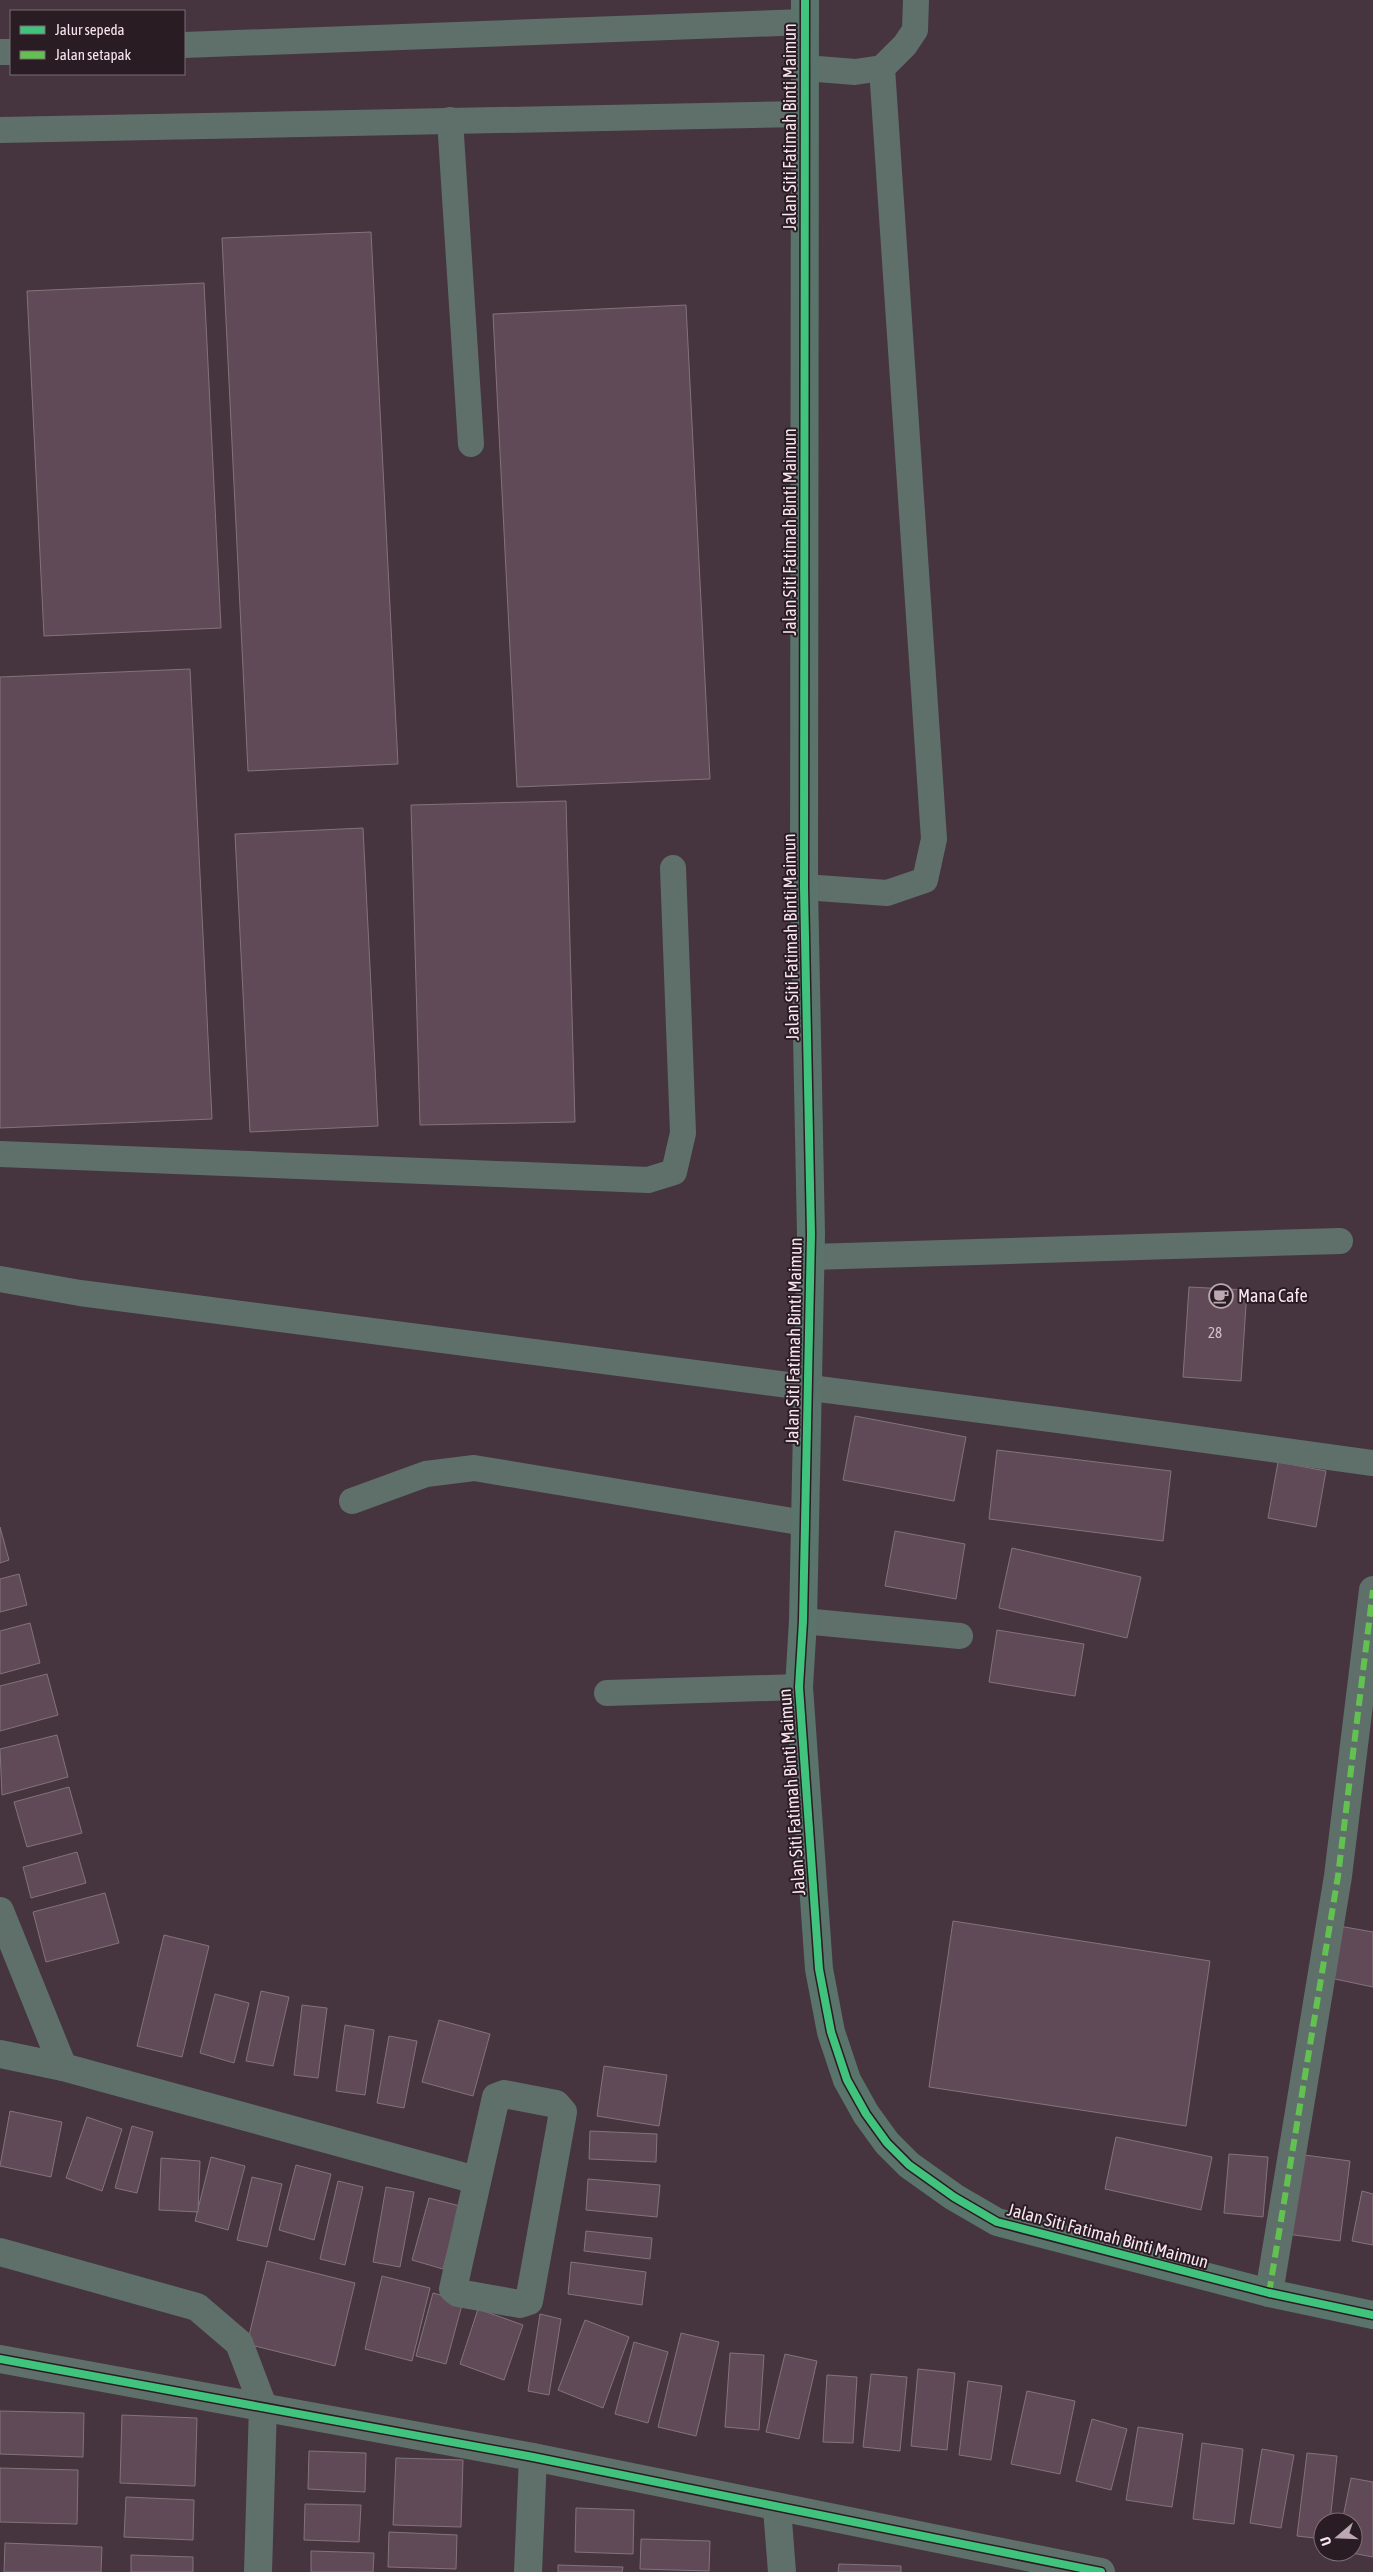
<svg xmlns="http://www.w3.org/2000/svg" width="1373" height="2572" font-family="'Asap Condensed',sans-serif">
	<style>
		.building { fill: #614a57; stroke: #82737b }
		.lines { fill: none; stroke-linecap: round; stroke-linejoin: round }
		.lane { stroke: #5f706a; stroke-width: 26 }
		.street { stroke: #5f706a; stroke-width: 28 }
		.secondary { stroke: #5a736b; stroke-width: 28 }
		.quiet { stroke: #63c152; stroke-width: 6; stroke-dasharray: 12 6; stroke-linecap: butt }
		.cycleway-casing { stroke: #2a1c23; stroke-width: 11 }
		.cycleway { stroke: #40c37c; stroke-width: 8 }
		.labels { text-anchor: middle; stroke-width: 4; stroke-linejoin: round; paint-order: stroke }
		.number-label { font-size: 15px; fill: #d3bec9 }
		.street-label { font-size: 18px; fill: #f9e5ef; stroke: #2a1c23 }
		.poi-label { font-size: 18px; fill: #f9e5ef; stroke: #2a1c23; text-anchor: start }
	</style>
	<rect width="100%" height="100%" fill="#46353e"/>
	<g class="building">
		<path d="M371 232 398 764 248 771 222 238Z"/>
		<path d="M204 283 221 628 44 636 27 291Z"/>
		<path d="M686 305 710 779 517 787 493 314Z"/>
		<path d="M190 669 212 1119 0 1128V677Z"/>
		<path d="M566 801 575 1122 420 1125 411 805Z"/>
		<path d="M363 828 378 1126 250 1132 235 834Z"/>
		<path d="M1189 1287 1247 1290 1241 1381 1183 1377Z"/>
		<path d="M855 1416 966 1437 954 1501 843 1480Z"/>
		<path d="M997 1450 1171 1471 1163 1541 989 1519Z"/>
		<path d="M1278 1462 1326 1471 1316 1527 1268 1518Z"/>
		<path d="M0 1527 9 1560 0 1563Z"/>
		<path d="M895 1531 965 1544 956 1599 885 1586Z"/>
		<path d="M1012 1548 1141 1577 1127 1638 999 1608Z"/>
		<path d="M19 1574 27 1605 0 1612V1579Z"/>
		<path d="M30 1623 40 1663 0 1674V1631Z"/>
		<path d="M997 1630 1084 1644 1075 1696 989 1682Z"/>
		<path d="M47 1674 58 1715 0 1731V1686Z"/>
		<path d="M57 1735 68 1777 2 1795 0 1749Z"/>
		<path d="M69 1787 82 1833 27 1847 14 1802Z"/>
		<path d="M77 1852 86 1883 31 1898 23 1867Z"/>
		<path d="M105 1893 119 1943 46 1962 33 1912Z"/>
		<path d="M953 1921 1210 1961 1186 2126 929 2087Z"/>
		<path d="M1339 1926 1373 1932V1987L1330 1978Z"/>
		<path d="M164 1935 209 1946 182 2057 137 2046Z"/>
		<path d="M261 1991 289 1997 273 2066 246 2061Z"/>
		<path d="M215 1994 249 2003 234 2063 200 2053Z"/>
		<path d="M302 2005 327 2008 318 2078 294 2075Z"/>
		<path d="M439 2020 490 2034 473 2096 422 2082Z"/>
		<path d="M345 2025 374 2030 365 2095 336 2091Z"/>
		<path d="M389 2036 417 2041 404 2108 377 2103Z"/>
		<path d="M604 2066 667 2075 659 2126 597 2116Z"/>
		<path d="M10 2111 62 2122 51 2177 0 2166Z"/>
		<path d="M87 2117 122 2129 102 2191 66 2178Z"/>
		<path d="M132 2126 153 2132 137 2193 115 2188Z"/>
		<path d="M590 2131 657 2134 656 2162 589 2159Z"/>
		<path d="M1116 2137 1212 2157 1201 2210 1105 2189Z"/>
		<path d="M1229 2154 1268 2157 1263 2217 1224 2213Z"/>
		<path d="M1297 2154 1350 2161 1340 2241 1287 2234Z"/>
		<path d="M211 2157 245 2166 228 2230 195 2221Z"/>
		<path d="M161 2158 200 2161 198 2212 159 2210Z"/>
		<path d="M296 2165 331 2174 314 2240 279 2230Z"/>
		<path d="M252 2177 282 2184 267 2247 237 2240Z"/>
		<path d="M588 2179 660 2185 657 2217 586 2210Z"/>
		<path d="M338 2181 363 2187 345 2265 320 2259Z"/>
		<path d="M386 2187 414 2192 400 2267 373 2262Z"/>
		<path d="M1362 2191 1373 2194V2245L1352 2241Z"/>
		<path d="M429 2198 460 2206 443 2269 412 2260Z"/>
		<path d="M586 2231 652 2238 650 2259 584 2251Z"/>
		<path d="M267 2261 355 2283 335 2366 247 2344Z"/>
		<path d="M571 2262 646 2272 642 2305 568 2294Z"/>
		<path d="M382 2276 430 2288 412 2361 365 2349Z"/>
		<path d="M433 2293 463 2301 446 2364 416 2356Z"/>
		<path d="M478 2309 523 2325 504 2380 460 2364Z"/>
		<path d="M540 2314 561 2319 549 2395 528 2391Z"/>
		<path d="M585 2320 629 2337 603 2408 558 2390Z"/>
		<path d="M681 2333 719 2342 696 2436 658 2427Z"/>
		<path d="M634 2342 668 2352 648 2423 615 2414Z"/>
		<path d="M730 2353 764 2355 759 2430 725 2427Z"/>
		<path d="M785 2354 817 2361 799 2439 766 2432Z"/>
		<path d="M918 2369 955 2373 947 2450 911 2446Z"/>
		<path d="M871 2374 907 2377 900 2451 863 2447Z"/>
		<path d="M827 2375 857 2377 853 2443 823 2442Z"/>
		<path d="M968 2381 1002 2386 991 2460 959 2455Z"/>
		<path d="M1027 2391 1075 2401 1060 2474 1011 2464Z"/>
		<path d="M0 2411 84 2413 83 2457 0 2454Z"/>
		<path d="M122 2415 197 2418 195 2486 120 2483Z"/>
		<path d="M1092 2419 1127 2429 1111 2490 1076 2481Z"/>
		<path d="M1138 2427 1183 2434 1172 2507 1126 2500Z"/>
		<path d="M1202 2443 1243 2449 1234 2524 1193 2519Z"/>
		<path d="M1262 2449 1294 2455 1281 2528 1250 2523Z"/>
		<path d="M309 2451 366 2453 365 2492 308 2489Z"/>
		<path d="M1307 2453 1337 2456 1330 2522H1323V2539L1297 2536Z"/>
		<path d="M396 2458 463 2460 461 2527 393 2525Z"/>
		<path d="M0 2468 78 2470 77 2524 0 2522Z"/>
		<path d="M1351 2478 1373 2482V2557L1347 2552H1353V2522H1342Z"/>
		<path d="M126 2497 194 2500 193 2540 124 2537Z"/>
		<path d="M305 2504 361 2505 359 2542 304 2540Z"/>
		<path d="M576 2508 634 2510 633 2554 575 2552Z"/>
		<path d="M389 2532 457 2535 456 2569 388 2567Z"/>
		<path d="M641 2539 710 2541 709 2571 640 2569Z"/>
		<path d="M5 2543 102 2547 101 2572H4Z"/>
		<path d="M311 2551 374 2553 373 2572H311Z"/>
		<path d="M131 2555 193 2557V2572H131Z"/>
		<path d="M839 2564 901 2566V2572H838Z"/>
		<path d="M558 2565 623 2567 622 2572H558Z"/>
	</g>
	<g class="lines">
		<g class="lane">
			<path d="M184 45 806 22"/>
			<path d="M0 52H11"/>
			<path d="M805 68 855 72 882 68 905 45 915 30 916 0"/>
			<path d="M450 120 471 444"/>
			<path d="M0 130 805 114"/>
			<path d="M804 887 887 893 925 880 934 839 882 68"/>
			<path d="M0 1154 648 1180 674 1172 683 1133 673 868"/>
			<path d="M811 1257 1340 1241"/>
			<path d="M0 1279 80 1293 1058 1420 1373 1463"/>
			<path d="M352 1501 426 1474 474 1468 805 1523"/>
			<path d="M803 1621 960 1636"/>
			<path d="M607 1693 799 1687"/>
		</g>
		<g class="street">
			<path d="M0 1911 63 2067"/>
			<path d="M0 2054 63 2067 476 2180"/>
			<path d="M504 2094 556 2104 563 2112 529 2301 520 2304 458 2293 453 2289 496 2097Z"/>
			<path d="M0 2252 197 2307 239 2343 263 2406 258 2572"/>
			<path d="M1269 2293 1338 1876 1373 1590"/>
			<path d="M0 2359 533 2457 1101 2572"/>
			<path d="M777 2508 782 2572"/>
			<path d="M528 2572 533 2457"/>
		</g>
		<path class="secondary" d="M805 0 804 887 811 1234 803 1621 799 1687 819 1969 831 2032 847 2080 866 2114 887 2143 909 2165 954 2197 997 2222 1269 2293 1373 2315"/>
		<path class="quiet" d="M1269 2293 1338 1876 1373 1590"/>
		<g class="cycleway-casing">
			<g id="cycleway">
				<path d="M805 0 804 887 811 1234 803 1621 799 1687 819 1969 831 2032 847 2080 866 2114 887 2143 909 2165 954 2197 997 2222 1269 2293 1373 2315"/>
				<path d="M0 2359 533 2457 1101 2572"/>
			</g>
		</g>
		<use href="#cycleway" class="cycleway"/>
	</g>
	<defs>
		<g id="cafe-ring" transform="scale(1.25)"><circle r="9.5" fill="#2a1c23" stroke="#baa7b1" stroke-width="1.5"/><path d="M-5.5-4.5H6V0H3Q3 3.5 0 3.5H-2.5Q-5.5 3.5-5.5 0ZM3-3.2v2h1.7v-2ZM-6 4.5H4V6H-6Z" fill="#baa7b1"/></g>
	</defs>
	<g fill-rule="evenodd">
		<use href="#cafe-ring" x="1221" y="1296"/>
	</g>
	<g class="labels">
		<g class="number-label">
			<text x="1215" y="1338">28</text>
		</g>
		<g class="street-label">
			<text transform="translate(790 127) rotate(-90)" y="6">Jalan Siti Fatimah Binti Maimun</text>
			<text transform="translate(790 532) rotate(-90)" y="6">Jalan Siti Fatimah Binti Maimun</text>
			<text transform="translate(791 937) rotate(-91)" y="6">Jalan Siti Fatimah Binti Maimun</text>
			<text transform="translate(794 1341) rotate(-89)" y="6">Jalan Siti Fatimah Binti Maimun</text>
			<text transform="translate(792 1792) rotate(-94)" y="6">Jalan Siti Fatimah Binti Maimun</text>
			<text transform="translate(1108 2236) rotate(15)" y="6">Jalan Siti Fatimah Binti Maimun</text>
		</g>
		<g class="poi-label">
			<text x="1238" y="1302">Mana Cafe</text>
		</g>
	</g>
	<rect x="10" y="10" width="175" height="65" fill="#2a1c23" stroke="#7d6c75"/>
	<rect x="20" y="26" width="25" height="8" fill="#40c37c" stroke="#7d6c75"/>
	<text x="55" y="35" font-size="15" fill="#f9e5ef">Jalur sepeda</text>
	<rect x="20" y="51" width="25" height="8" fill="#63c152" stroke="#7d6c75"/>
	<text x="55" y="60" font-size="15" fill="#f9e5ef">Jalan setapak</text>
	<g transform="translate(1338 2537) rotate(251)"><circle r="24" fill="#2a1c23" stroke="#7d6c75"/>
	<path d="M0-4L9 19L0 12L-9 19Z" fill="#baa7b1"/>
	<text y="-8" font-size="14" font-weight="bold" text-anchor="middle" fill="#f9e5ef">U</text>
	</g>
</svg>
